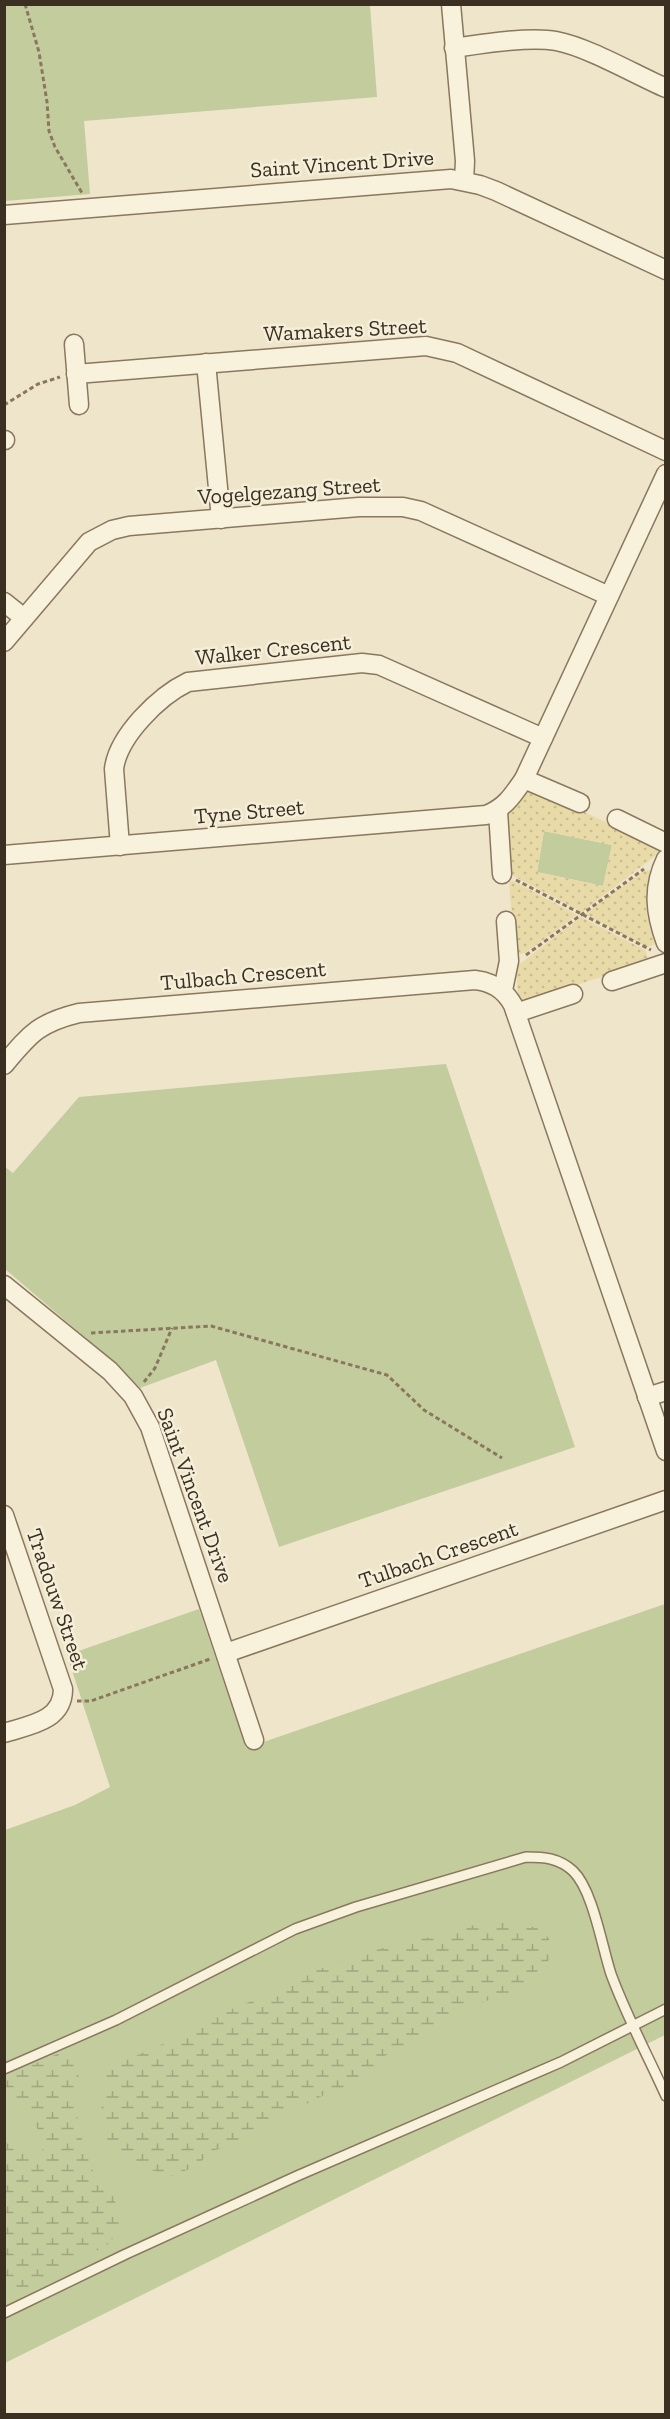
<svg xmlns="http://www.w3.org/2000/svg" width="670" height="2419" font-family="'Zilla Slab',serif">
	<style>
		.grass { fill: #c3cc9d }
		.wetland { fill: url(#wetland-marsh) }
		.sand { fill: url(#sand-dots); fill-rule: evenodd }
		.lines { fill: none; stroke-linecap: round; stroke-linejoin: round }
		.lane-casing { stroke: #8a785e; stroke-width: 12 }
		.street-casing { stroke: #8a785e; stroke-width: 21 }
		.path { stroke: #8a785e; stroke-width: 3; stroke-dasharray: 4.5 3; stroke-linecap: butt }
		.lane { stroke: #f8f2dd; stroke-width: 9 }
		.street { stroke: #f8f2dd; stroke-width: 18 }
		.labels { text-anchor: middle; stroke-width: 5; stroke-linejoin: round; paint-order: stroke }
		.street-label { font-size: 22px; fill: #3b2f21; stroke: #f5efd9 }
	</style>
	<defs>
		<pattern id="wetland-marsh" width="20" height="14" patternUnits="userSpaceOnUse" patternTransform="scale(1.5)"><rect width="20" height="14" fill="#c3cc9d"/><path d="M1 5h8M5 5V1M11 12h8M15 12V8" fill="none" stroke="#a0a680"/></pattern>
		<pattern id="sand-dots" width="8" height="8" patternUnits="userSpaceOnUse" patternTransform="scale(1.5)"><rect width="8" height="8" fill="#e8dba8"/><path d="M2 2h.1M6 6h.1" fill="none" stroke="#c8bc90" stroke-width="1.8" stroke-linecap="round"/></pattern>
	</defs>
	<rect width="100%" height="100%" fill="#eee5ca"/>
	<g class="grass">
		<path d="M5 4 370 5 377 97 84 121 90 194 5 201Z"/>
		<path d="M544 831 612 845 603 886 537 872Z"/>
		<path d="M446 1064 575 1447 279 1547 216 1360 140 1388 115 1363 5 1269V1167L13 1173 79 1097Z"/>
		<path d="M665 1604V2035L5 2363V1830L75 1805 110 1787 67 1655 199 1609 246 1748Z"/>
	</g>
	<g class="wetland">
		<path d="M514 1922 537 1928 549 1938 550 1959 517 1991 474 2005 381 2058 368 2078 326 2094 288 2113 251 2140 212 2151 195 2167 171 2176 148 2169 120 2156 107 2139 101 2111 106 2074 124 2061 181 2036 213 2017 263 1996 317 1970 400 1942 437 1936 481 1923Z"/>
		<path d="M66 2050 82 2063 73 2096 83 2144 93 2171 112 2193 124 2225 108 2244 66 2269 21 2290 5 2289V2134L32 2162 47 2144 22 2104 5 2092V2077Z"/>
	</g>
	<g class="sand">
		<path d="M535 788 655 846 659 853 582 912 508 873 507 815C516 807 523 790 535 788ZM544 831 612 845 603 886 537 872Z"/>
		<path d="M652 870C643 894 645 921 656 944L647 947 585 914 644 871Z"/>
		<path d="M513 881 577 915 525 953 519 954 515 952 509 882Z"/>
		<path d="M581 917 645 950 649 961 523 1003 518 995 516 967Z"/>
	</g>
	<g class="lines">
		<g class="lane-casing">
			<g id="lane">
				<path d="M4 2069 116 2020 295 1929 356 1907 526 1857C544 1857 559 1858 573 1871 593 1890 602 1947 611 1974 626 2015 648 2056 666 2096"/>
				<path d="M4 2313 126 2254 297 2176 561 2062 666 2009"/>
			</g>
		</g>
		<g class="street-casing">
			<g id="street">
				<path d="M451 4 465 161 464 181"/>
				<path d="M454 48C481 44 530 36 556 41 588 47 634 74 666 88"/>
				<path d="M4 215 451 179 480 185 496 191 666 270"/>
				<path d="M74 344 79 405"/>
				<path d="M206 363 221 519"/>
				<path d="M76 374 426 346 457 353 666 451"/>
				<path d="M4 440H5"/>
				<path d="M4 602 24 618"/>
				<path d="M4 642 89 542 112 530 129 526 359 507H403L421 511 609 596"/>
				<path d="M524 779 580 803"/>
				<path d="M498 811 502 874"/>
				<path d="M617 819 666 843"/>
				<path d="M120 846 114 769C118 736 159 696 188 682L362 663 379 665 543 738"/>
				<path d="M4 855 486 815C505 808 513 795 524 779L666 474"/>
				<path d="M666 859C652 888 655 913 666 943"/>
				<path d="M612 981 666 963"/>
				<path d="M503 990 509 961 506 921"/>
				<path d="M516 1013 573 994"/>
				<path d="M4 1065C30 1034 38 1023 79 1013L475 980C492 982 504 989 513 1005L666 1451"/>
				<path d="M4 1285 110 1371 133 1396 150 1427 254 1740"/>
				<path d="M647 1397 666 1391"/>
				<path d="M4 1515 63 1689C63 1721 30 1725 4 1733"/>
				<path d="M226 1653 666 1500"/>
			</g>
		</g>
		<g class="path">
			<path d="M25 4 39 52 47 102 49 131 55 147 82 193"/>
			<path d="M4 405 38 384 60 377"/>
			<path d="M516 880 651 950"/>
			<path d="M526 955 644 869"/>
			<path d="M91 1333 211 1326 387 1375 424 1410 502 1458"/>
			<path d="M144 1382 155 1368 172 1328"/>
			<path d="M77 1701H91L210 1659"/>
		</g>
		<use href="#lane" class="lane"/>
		<use href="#street" class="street"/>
	</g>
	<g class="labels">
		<g class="street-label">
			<text transform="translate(342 163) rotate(-4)" y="8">Saint Vincent Drive</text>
			<text transform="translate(345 329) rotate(-3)" y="8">Wamakers Street</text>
			<text transform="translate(289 490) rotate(-4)" y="8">Vogelgezang Street</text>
			<text transform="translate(273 649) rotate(-6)" y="8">Walker Crescent</text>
			<text transform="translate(249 811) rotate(-5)" y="8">Tyne Street</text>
			<text transform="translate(243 975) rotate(-5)" y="8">Tulbach Crescent</text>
			<text transform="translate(196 1495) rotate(70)" y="8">Saint Vincent Drive</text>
			<text transform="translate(438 1554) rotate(-19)" y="8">Tulbach Crescent</text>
			<text transform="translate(58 1599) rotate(71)" y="8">Tradouw Street</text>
		</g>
	</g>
	<rect width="670" height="2419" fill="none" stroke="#3b2f21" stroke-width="12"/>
</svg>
